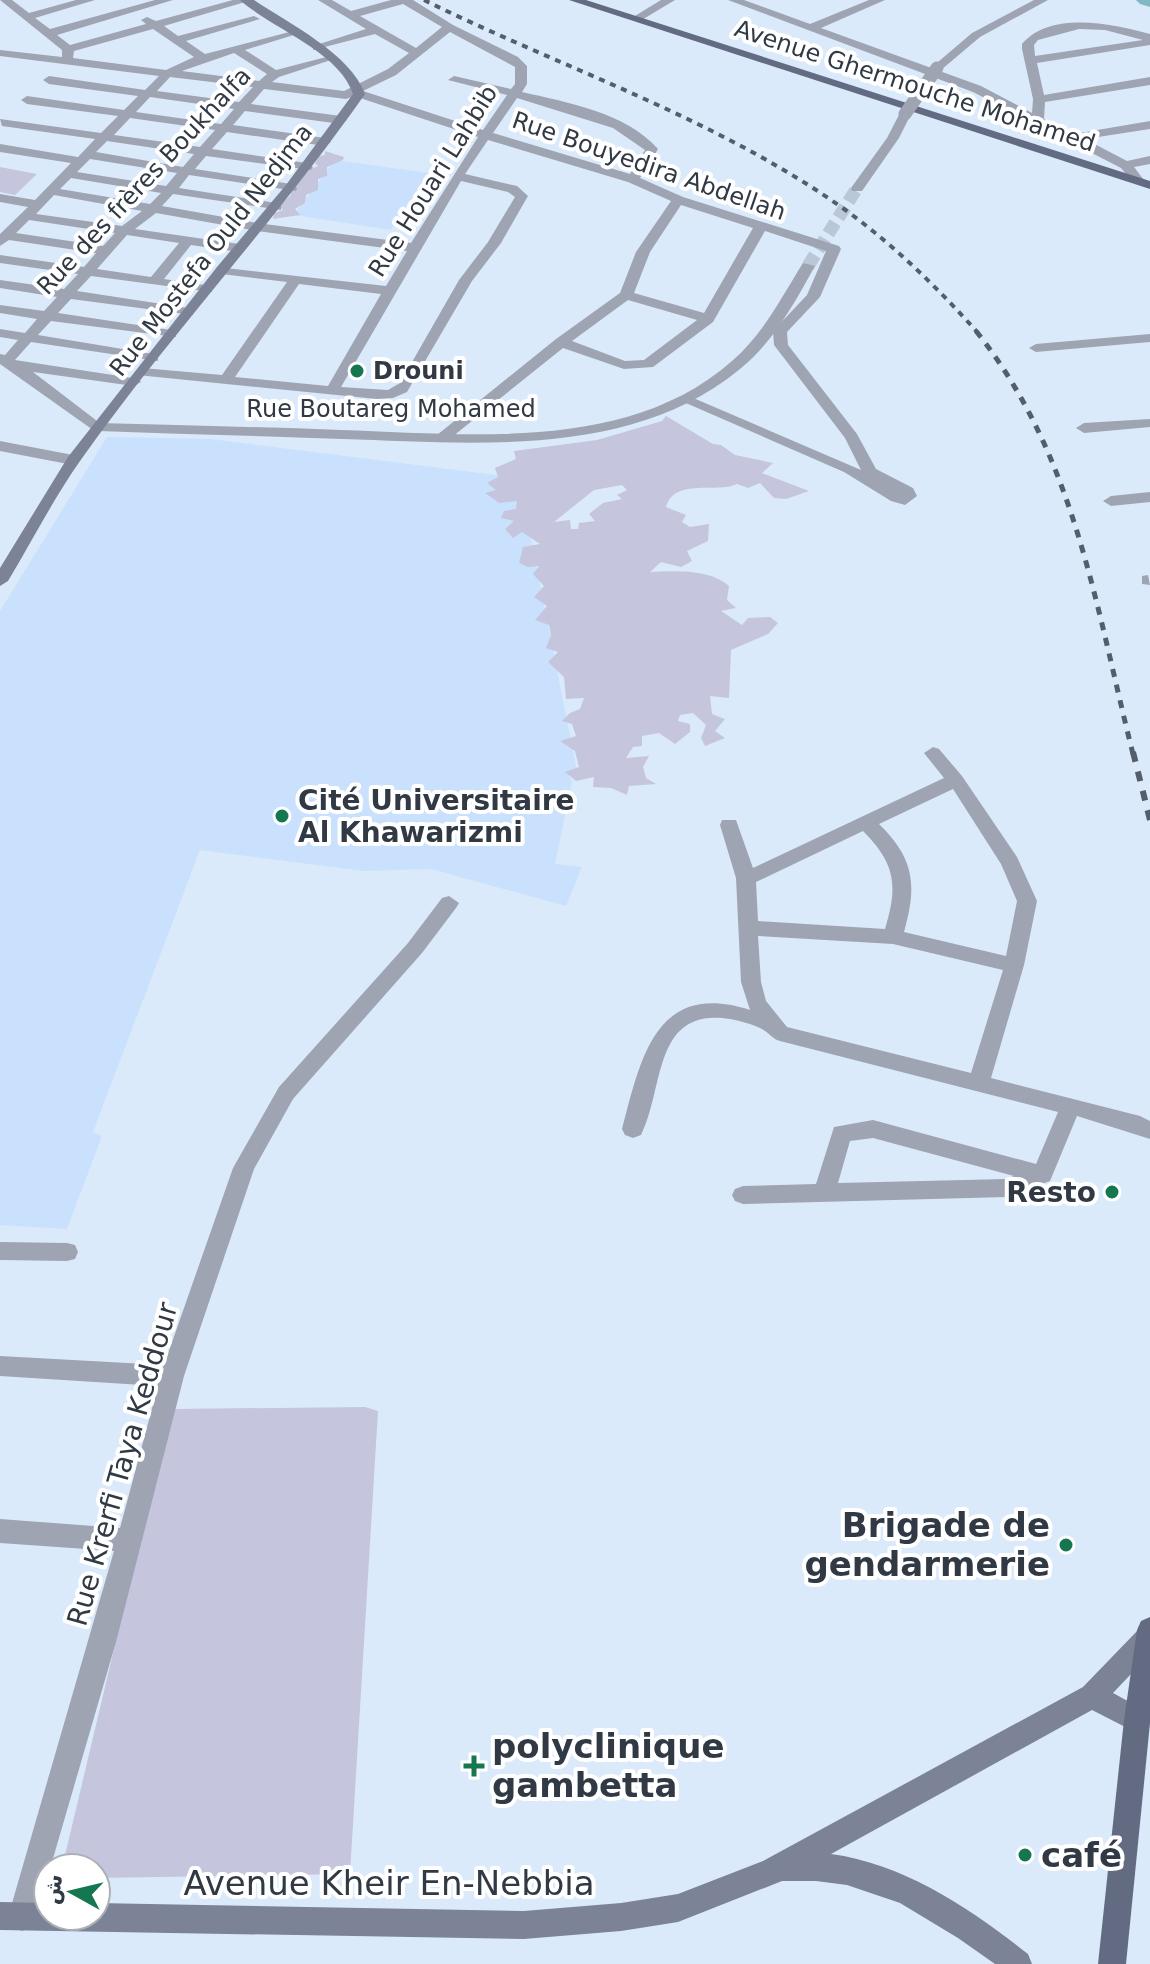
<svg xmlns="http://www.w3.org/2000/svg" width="1150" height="1964" font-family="'DejaVu Sans',Vazirmatn,sans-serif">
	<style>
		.built { fill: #c9e1fc }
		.green { fill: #c6c5de; fill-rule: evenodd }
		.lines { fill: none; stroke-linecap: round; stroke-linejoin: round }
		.river { fill: #82b8c5; fill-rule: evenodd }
		.tertiary-tunnel { stroke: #b9c7d6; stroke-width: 13; stroke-dasharray: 13 6; stroke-linecap: butt }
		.minor { fill: #9fa4b2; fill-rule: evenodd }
		.tertiary { fill: #9fa4b2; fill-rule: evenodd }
		.secondary { fill: #7c8397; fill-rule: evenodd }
		.primary { fill: #636b83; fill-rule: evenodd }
		.rail-far2 { stroke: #545e6b; stroke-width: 4; stroke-dasharray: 6 6; stroke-linecap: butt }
		.rail-far1 { stroke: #545e6b; stroke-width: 5; stroke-dasharray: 8 8; stroke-linecap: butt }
		.rail { stroke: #545e6b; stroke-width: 6; stroke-dasharray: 10 10; stroke-linecap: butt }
		.tertiary-bridge { stroke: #9fa4b2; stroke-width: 13 }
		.poi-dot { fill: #15774f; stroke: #fff; stroke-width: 3 }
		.labels { text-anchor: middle; stroke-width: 8; stroke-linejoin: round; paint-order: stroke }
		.far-street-label { font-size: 24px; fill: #303944; stroke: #fff }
		.far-poi-label { font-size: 24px; font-weight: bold; fill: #303944; stroke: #fff; text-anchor: start }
		.poi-label { font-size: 28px; font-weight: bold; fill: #303944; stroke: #fff; text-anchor: start }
		.street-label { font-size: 28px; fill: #303944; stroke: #fff }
		.near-poi-label { font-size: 34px; font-weight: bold; fill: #303944; stroke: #fff; text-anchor: start }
		.near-street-label { font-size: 34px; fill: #303944; stroke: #fff }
	</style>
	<rect width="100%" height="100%" fill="#dbeafb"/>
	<g class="built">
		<path d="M335 160 429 173 391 230 294 215Z"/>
		<path d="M107 437 211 439 519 478 577 771 569 776 572 782 555 864 582 867 566 906 431 869 364 871 200 850 93 1132 102 1136 67 1229 0 1225V611Z"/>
	</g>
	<g class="green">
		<path d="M325 151 344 157 343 160 327 167V176L318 179V190L306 195 305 203 295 209 300 215 273 219 274 213 283 210 279 206 291 195 289 188 309 170 318 166 315 163 319 156 325 155Z"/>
		<path d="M0 167 37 174 15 195 0 192Z"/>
		<path d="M666 416 713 444 721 445 735 455 773 463 762 473 809 491 786 499 774 498 760 483 748 488 737 484C716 494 675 477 666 507L686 515 682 522 690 527 709 524 708 541 687 551 692 561 681 567 661 562 650 572C676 571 709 569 729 586L727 600 736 608 721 611 742 625 748 618 770 617 778 623 768 634 731 650 729 698 710 696 712 714 725 719 715 731 725 738 705 746 701 738 706 725 693 713 680 715 678 721 690 724V732L675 744 659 733 642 736V746L633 747 626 758 649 756 643 767 646 778 656 784 629 786 627 795 611 788 593 787 594 777 576 781 565 772 579 767 575 751 560 741 576 736 572 724 562 721 570 713 580 709 584 698 566 699 564 677 548 662 558 652 546 648 551 635 549 625 535 620 547 606 534 597 544 586 533 574 539 566 528 567 519 563 523 547 540 544 522 532 513 538 505 529 514 521 501 518 504 511 516 509 517 501 499 503 485 493 496 490 487 483 498 477 495 468 516 459 514 451 597 440 662 421ZM622 485 627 490 617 495 622 499 603 503 589 514 595 521 579 523 578 529H571L570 520 554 522 594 490Z"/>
		<path d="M365 1407 378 1411 350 1874 96 1878V1868H62L171 1409Z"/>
	</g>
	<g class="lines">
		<path class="river" d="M1136 0H1150V7L1140 4Z"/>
		<path class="tertiary-tunnel" d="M808 266 857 188"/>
		<g class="minor">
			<path d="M0 0H12L29 13 76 0H95L35 18 50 29 155 0H173L57 35 70 45 146 24 141 20 147 17 156 21 233 0H252L164 26 178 36 254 16 260 19 186 41 205 54 297 30V34L245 50 276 70 334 55V59L279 77 272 82 344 91 388 69 409 53 375 34 313 50V46L366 29 318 0H332L351 11 391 0H413L453 25 518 57 527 66V84L522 92C566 102 627 113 658 149L640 178 683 197 839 246 841 249 820 297 787 332 788 345 857 434 876 469 913 488 917 496 905 505 891 501 844 472 679 400 686 396 691 397 861 470 845 438 774 345 773 331 807 295 826 251 765 231 713 322 653 367 624 369 563 348 447 441H437V435L556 339 620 293 636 252 671 201 628 182 488 140 465 174 517 186 528 196 501 243 472 281 407 392 393 398 377 399 137 375V369L142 368 222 375 287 282 222 274 217 273V267L386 286 407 251 257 231 156 213 135 229 239 244 246 248 239 252 191 245 164 279 212 286V292L91 276 77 291 188 308 193 309V315L71 299 58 313 171 330 176 331V337L51 321 38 335 153 354 158 355V361L31 342 15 360 139 379 141 382 134 386 33 372 105 427 103 430H93L0 364V354L5 355 18 340 0 337V329L25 333 37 319 0 313V305L44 311 57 297 0 288V280L64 289 78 274 0 263V255L84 267 96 253 9 240 0 246V234L28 207 0 202V194L35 200 71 163 0 152V144L78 157 95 139 2 126 0 119 101 133 118 116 27 104 21 100 27 96 124 110 138 96 49 84 43 80 49 76 145 90 159 76 0 56V50L62 57V50ZM403 4 442 27 416 48 360 16ZM153 29 194 57 166 70 73 58 74 51ZM450 32 515 67V84L511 89 454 76 448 80 507 95 483 130 363 91 396 75ZM234 53 267 74 259 81 182 71ZM170 77 253 87 239 102 157 91ZM264 89 346 99 354 96 478 137 411 243 257 223 162 206 173 194 281 210V204L276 203 179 188 189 175 296 191 297 188 291 184 195 169 206 156 311 170 313 167 307 163 212 149 227 132 325 146 331 142 325 138 233 125 245 111 341 124 347 120 341 116 251 104ZM150 97 234 109 221 124 136 112ZM517 98 613 128 645 150 630 174 493 133ZM130 118 215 130 200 147 114 135ZM107 141 194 154 183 167 96 152ZM90 159 177 173 166 186 77 172ZM71 178 161 193 150 204 60 189ZM461 181 508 192 515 197 488 242 459 280 400 383 388 390 341 387ZM54 195 142 211 122 226 36 214ZM681 205 753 228 704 313 634 293 650 252ZM29 220 115 233 103 246 16 233ZM127 235 179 243 151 277 97 269ZM299 284 381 294 328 386 235 377ZM628 300 697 320 644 360 625 361 572 341Z"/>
			<path d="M661 0H675L640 21 630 19Z"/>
			<path d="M728 0H744L810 24 869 0H885L821 28 981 86 1032 113 1033 99 1022 49V44C1051 10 1113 24 1150 34V45L1037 63 1044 95 1150 77V85L1045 102 1044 119 1074 134 1150 121V129L1085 139 1127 161 1150 156V164L1134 167 1144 180 1133 183 1121 168 973 92ZM1079 29 1105 30 1143 40 1035 56 1034 45 1038 40Z"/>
			<path d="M1150 334V342L1036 352 1029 348 1036 344Z"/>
			<path d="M1150 419V427L1084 433 1076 428 1084 423Z"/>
			<path d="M0 441 73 455 81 460 73 465 0 451Z"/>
			<path d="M1150 492V502L1111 506 1103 501 1111 496Z"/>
			<path d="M1148 575 1150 585 1142 584V576Z"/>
			<path d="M933 747 939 749 962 776 1017 857 1037 901 1024 965 991 1078 1140 1116 1150 1121V1139L1077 1116 1050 1181 1007 1197 743 1204 735 1201 732 1195 735 1189 743 1186 816 1184 834 1127 873 1120 1036 1164 1058 1112 780 1041C773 1039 771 1035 765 1031 757 1025 740 1021 730 1019 652 1007 665 1088 641 1135L633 1138 625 1135 622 1129C641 1057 656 980 750 1010L741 982 736 878 720 825 722 820H736L753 868 944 778 924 753ZM953 789 1001 864 1017 901 1006 956 904 932C917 886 915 859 879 824ZM863 831C896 864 898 886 885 929L758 921 756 882ZM758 936 893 944 1003 970 971 1073 787 1027 766 1001 761 982ZM873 1138 1014 1176 1006 1179 838 1183 850 1141Z"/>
			<path d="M449 896 459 903 456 908 422 953 293 1099 254 1169 184 1376 116 1642 36 1917 32 1927 22 1931 12 1927 8 1917 114 1551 0 1543V1519L120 1528 158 1386 0 1376V1356L164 1365 233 1168 279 1087 408 943 442 898Z"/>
			<path d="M0 1242 67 1243 75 1245 78 1252 75 1259 67 1261 0 1260Z"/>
		</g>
		<g class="tertiary">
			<path d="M1034 0H1048L980 37 941 70 931 68 972 33Z"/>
			<path d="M901 111 911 114 899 138 862 191H852L851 188 887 138Z"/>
			<path d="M803 263 815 266C794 304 774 341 740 369 631 459 474 443 342 439 260 436 179 434 98 431L91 427 98 423C179 425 260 427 341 430 469 434 628 453 732 361 764 333 781 298 803 263Z"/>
		</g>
		<g class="secondary">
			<path d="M240 0H254C288 23 351 54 365 94 276 221 170 334 80 461 54 498 32 541 8 581L0 586V568L68 457 217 267 286 185 353 94C339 51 272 29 240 0Z"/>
			<path d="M1149 1624 1150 1654 1113 1693 1146 1711 1150 1719 1146 1729 1137 1733 1092 1710 831 1854C905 1864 971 1909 1028 1954L1032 1964H995L958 1938 900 1903 847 1885 816 1881H782L678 1922 621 1931 524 1939 0 1930V1902L48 1903V1916H96V1903L524 1911 621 1903 678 1894 763 1861 1083 1687 1140 1628Z"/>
		</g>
		<g class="primary">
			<path d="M569 0H586L1150 181V189Z"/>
			<path d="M1150 1617V1723L1126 1964H1098L1124 1720 1137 1630 1141 1621Z"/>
		</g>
		<path class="rail-far2" d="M424 0C564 69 716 118 844 209 894 245 937 287 978 333"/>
		<path class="rail-far1" d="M976 331C1075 455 1095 604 1133 754"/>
		<path class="rail" d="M1133 752 1150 820"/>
		<path class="tertiary-bridge" d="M905 114 937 68"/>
	</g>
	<g class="poi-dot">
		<circle cx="357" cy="371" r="8"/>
		<circle cx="282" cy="816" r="8"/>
		<circle cx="1112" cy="1192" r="8"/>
		<circle cx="1066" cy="1545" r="8"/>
		<path d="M470 1754h8v8h8v8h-8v8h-8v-8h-8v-8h8z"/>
		<circle cx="1025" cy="1855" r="8"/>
	</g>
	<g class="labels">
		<g class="far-street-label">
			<text transform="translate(915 86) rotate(18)" y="8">Avenue Ghermouche Mohamed</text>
			<text transform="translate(649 166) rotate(19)" y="8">Rue Bouyedira Abdellah</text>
			<text transform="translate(144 181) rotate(-47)" y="8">Rue des frères Boukhalfa</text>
			<text transform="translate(433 181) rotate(-58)" y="8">Rue Houari Lahbib</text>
			<text transform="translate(211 250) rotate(-52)" y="8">Rue Mostefa Ould Nedjma</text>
			<text x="391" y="417">Rue Boutareg Mohamed</text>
		</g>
		<g class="far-poi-label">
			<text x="373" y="379">Drouni</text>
		</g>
		<g class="poi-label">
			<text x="298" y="810">Cité Universitaire<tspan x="298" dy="32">Al Khawarizmi</tspan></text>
			<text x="1096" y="1202" text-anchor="end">Resto</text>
		</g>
		<g class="street-label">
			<text transform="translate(122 1464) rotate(-74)" y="10">Rue Krerfi Taya Keddour</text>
		</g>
		<g class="near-poi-label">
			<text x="1050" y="1537" text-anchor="end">Brigade de<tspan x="1050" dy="39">gendarmerie</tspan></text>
			<text x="492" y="1758">polyclinique<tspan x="492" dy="39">gambetta</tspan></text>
			<text x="1041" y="1867">café</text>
		</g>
		<g class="near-street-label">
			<text x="389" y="1895">Avenue Kheir En-Nebbia</text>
		</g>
	</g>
	<g transform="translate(72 1892) rotate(278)"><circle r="38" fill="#ffffff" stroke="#acb0b4" stroke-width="2"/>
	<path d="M0-6L14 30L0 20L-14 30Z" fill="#15774f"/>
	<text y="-12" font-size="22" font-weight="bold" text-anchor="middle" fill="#303944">ش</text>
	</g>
</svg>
